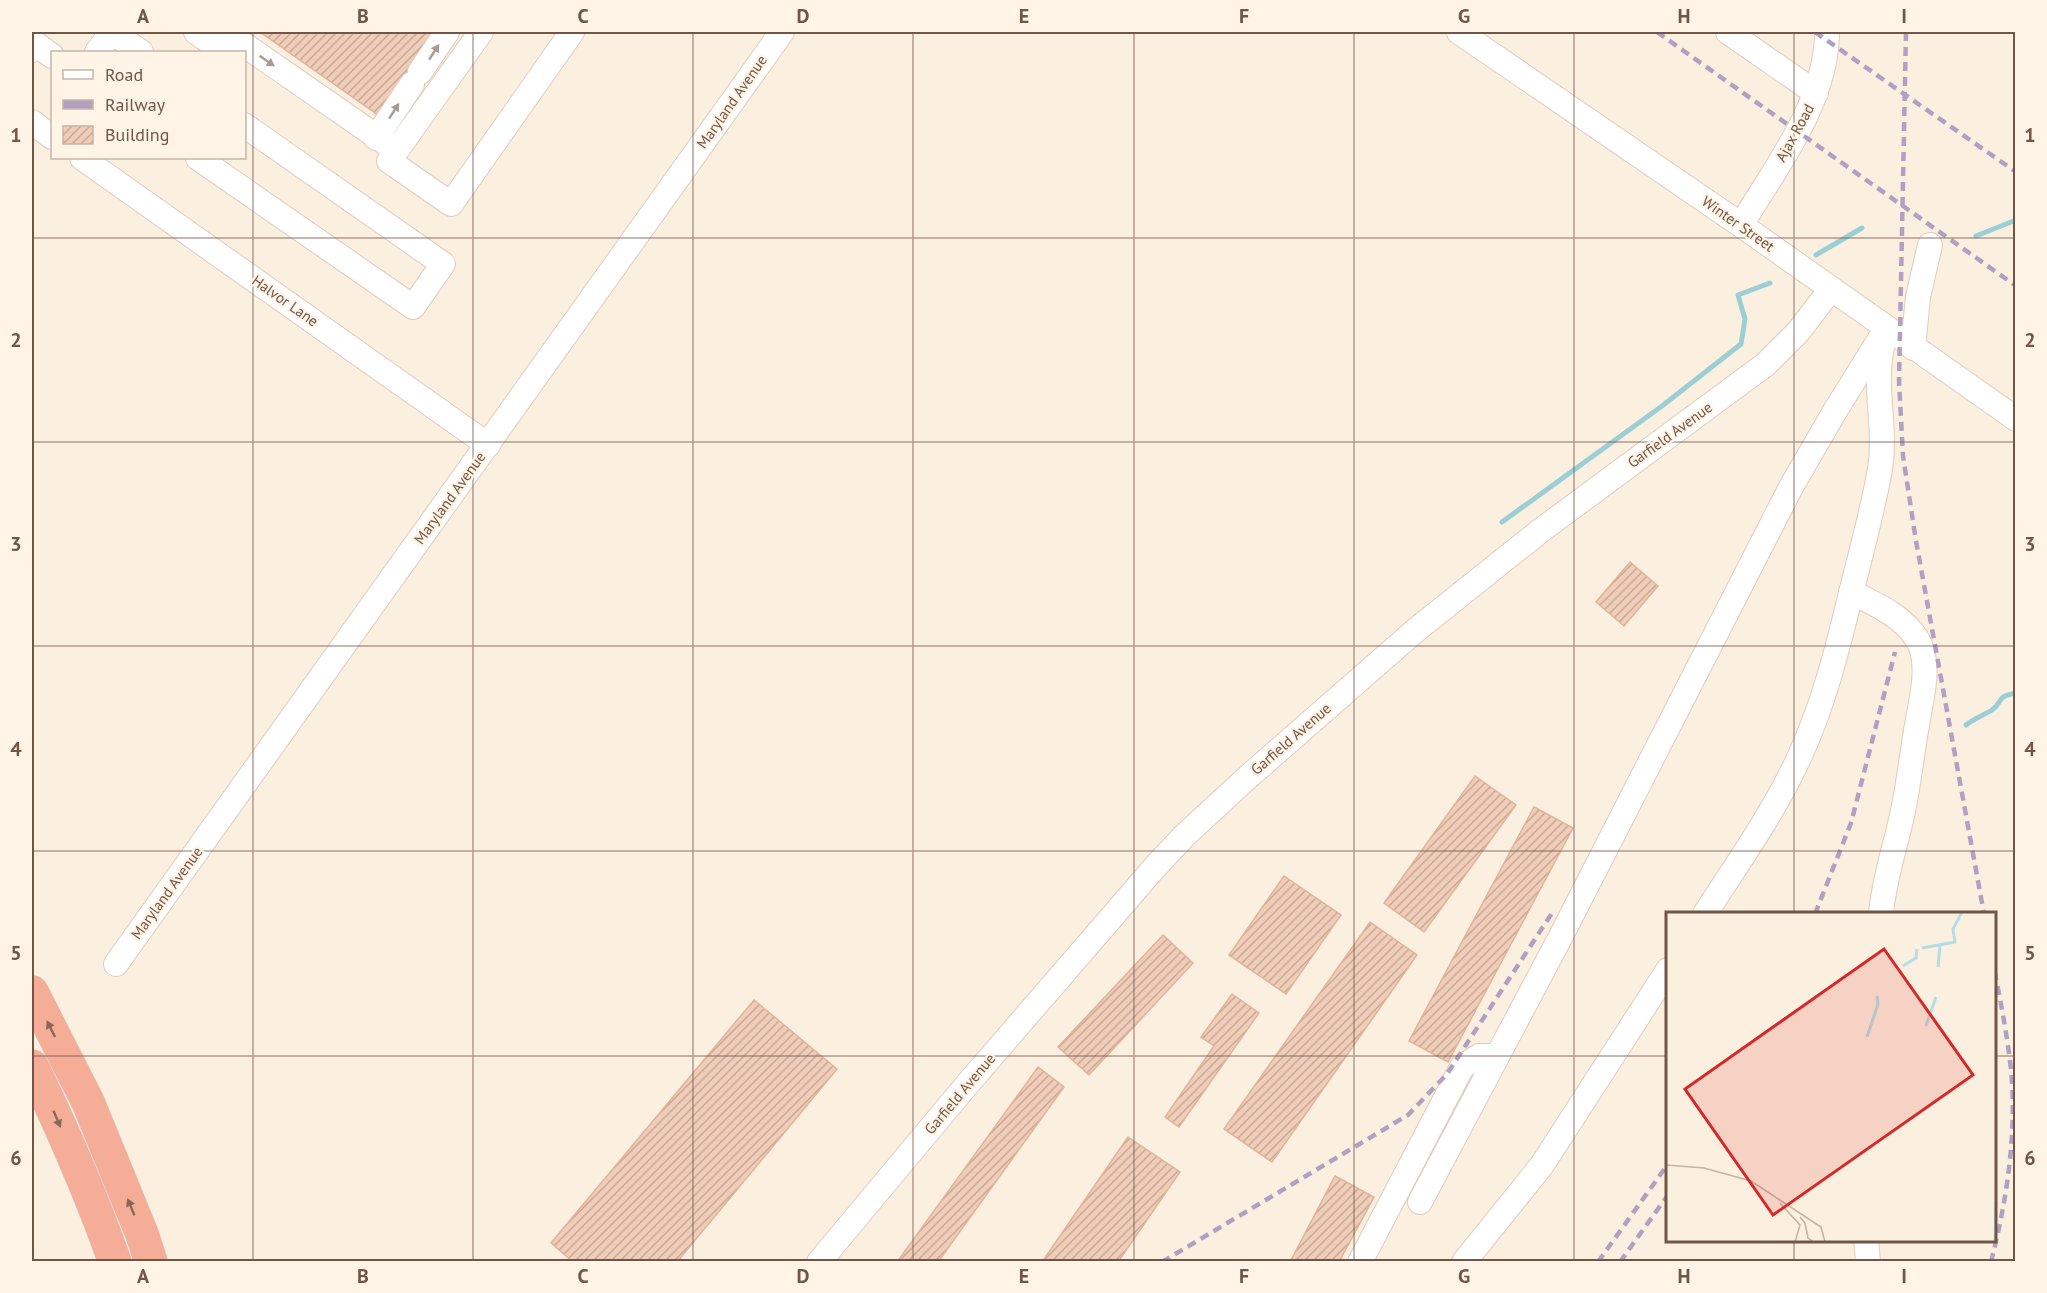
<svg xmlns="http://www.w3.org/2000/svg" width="2047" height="1293" font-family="'PT Sans',sans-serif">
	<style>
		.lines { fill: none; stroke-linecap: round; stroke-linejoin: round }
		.stream { stroke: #9cced5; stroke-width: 5 }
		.building { fill: url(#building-hatch); stroke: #e2b399; stroke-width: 1.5 }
		.minor-casing { stroke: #dfccbc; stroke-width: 26 }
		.highway-casing { stroke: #dad3cf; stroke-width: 34 }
		.minor { stroke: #fff; stroke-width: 24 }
		.highway { stroke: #f5ad97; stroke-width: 33 }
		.rail { stroke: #b2a0c3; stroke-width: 4.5; stroke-dasharray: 9 6; stroke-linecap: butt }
		.oneway { fill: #aa9a91 }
		.oneway2 { fill: #8b6758 }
		.grid { fill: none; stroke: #715648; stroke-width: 1.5; stroke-opacity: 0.55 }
		.labels { text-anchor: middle; stroke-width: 4.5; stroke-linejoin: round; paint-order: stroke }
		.street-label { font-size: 15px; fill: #715648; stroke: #fff4e5 }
		.inset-river { fill: none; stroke: #b5dee4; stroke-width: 3 }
		.inset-road { fill: none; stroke: #c4b2a3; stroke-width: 1.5 }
		.view { fill: #d62828; fill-opacity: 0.15; stroke: #d62828; stroke-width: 3 }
		.inset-edge { fill: none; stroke: #715648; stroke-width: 3 }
		.neatline { fill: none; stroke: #715648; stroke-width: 2 }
		.grid-label { font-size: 20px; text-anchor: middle; font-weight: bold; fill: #715648 }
	</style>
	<defs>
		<pattern id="building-hatch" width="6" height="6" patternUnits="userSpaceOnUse" patternTransform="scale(1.5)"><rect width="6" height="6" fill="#f0cdb8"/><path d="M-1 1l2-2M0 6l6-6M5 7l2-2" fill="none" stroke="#c7a998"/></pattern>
	</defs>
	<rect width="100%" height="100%" fill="#fbf0e0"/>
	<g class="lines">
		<g class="stream">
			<path d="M1976 236 2016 220"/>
			<path d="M1816 255 1862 228"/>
			<path d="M1502 522 1662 406 1741 344 1745 319 1738 295 1770 283"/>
			<path d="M1966 725C1975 718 1984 715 1992 710 2004 701 1995 697 2016 693"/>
		</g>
	</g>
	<g class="building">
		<path d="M260 32H437L378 115Z"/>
		<path d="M1630 562 1658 586 1624 626 1596 602Z"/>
		<path d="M1475 776 1516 805 1424 932 1384 903Z"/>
		<path d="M1534 807 1573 828 1448 1062 1409 1041Z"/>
		<path d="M1284 876 1341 915 1286 994 1229 955Z"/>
		<path d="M1370 922 1417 955 1272 1162 1224 1129Z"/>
		<path d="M1163 935 1193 963 1089 1075 1058 1047Z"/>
		<path d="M1232 994 1259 1013 1179 1127 1165 1117 1214 1046 1201 1037Z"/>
		<path d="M754 1000 837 1069 677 1262H573L551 1243Z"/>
		<path d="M1038 1067 1064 1087 938 1262H897Z"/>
		<path d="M1128 1137 1180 1172 1118 1262H1042Z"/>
		<path d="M1335 1176 1374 1197 1339 1262H1290Z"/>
	</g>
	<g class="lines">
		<g class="minor-casing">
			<g id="minor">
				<path d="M196 32 214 45 246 46 396 150"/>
				<path d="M481 32 389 161 451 204 572 32"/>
				<path d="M1459 32 1741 225 2016 419"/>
				<path d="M1728 32 1816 93"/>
				<path d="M32 50 36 44 52 56"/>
				<path d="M97 52 112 32 141 52"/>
				<path d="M420 72 447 32"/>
				<path d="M32 122 52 137"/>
				<path d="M376 138 412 84"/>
				<path d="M82 158 488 445"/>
				<path d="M198 158 413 307 443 264 244 125"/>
				<path d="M1741 225C1776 167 1827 102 1827 32"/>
				<path d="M1913 348 1918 297 1930 245"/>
				<path d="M1851 592C1875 604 1903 616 1917 639 1932 664 1921 699 1917 725 1912 753 1909 782 1903 811 1896 845 1884 878 1881 914"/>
				<path d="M1705 914C1737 864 1772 815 1797 762 1823 708 1838 647 1852 589 1862 549 1873 509 1880 469 1887 426 1872 385 1883 343"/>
				<path d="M116 964 782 32"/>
				<path d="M1420 1202 1560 938 1791 487 1835 411 1886 329"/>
				<path d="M1866 1240 1868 1262"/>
				<path d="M819 1262 965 1087 1155 867 1184 836 1248 777 1416 630 1540 531 1766 364 1798 332 1831 289"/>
				<path d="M1360 1262 1462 1067 1479 1056H1497"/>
				<path d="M1464 1262 1542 1165 1668 970"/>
			</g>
		</g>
		<g class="highway-casing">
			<g id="highway">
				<path d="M32 992 88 1102 142 1234 151 1262"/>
				<path d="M32 1066C63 1130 91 1195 115 1262"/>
			</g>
		</g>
		<use href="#minor" class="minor"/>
		<use href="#highway" class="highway"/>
		<g class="rail">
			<path d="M1657 32 2016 286"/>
			<path d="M1815 32 2016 172"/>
			<path d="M1906 32 1899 381 1903 456 1916 541 1984 914"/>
			<path d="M1815 914 1851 823 1895 652"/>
			<path d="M1162 1262 1408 1115 1447 1074 1554 910"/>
			<path d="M1598 1262 1668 1164"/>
			<path d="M1620 1262 1668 1195"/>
			<path d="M1991 1262C2007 1199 2017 1134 2011 1069 2007 1035 2001 1002 1994 969"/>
		</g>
	</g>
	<defs><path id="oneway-solid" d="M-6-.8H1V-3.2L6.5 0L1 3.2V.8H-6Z" transform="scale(1.5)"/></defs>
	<g class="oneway">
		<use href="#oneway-solid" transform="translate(434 52) rotate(-57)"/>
		<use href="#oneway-solid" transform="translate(267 61) rotate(35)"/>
		<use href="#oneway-solid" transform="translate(394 111) rotate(-57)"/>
	</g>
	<g class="oneway2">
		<use href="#oneway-solid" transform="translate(51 1029) rotate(-117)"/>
		<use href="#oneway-solid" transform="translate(57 1119) rotate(67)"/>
		<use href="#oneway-solid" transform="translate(131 1207) rotate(-112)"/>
	</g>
	<path class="grid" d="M253 32V1262M473 32V1262M693 32V1262M913 32V1262M1134 32V1262M1354 32V1262M1574 32V1262M1794 32V914M32 238H2016M32 442H2016M32 646H2016M32 851H2016M32 1056H1668M1994 1056H2016M1794 1240V1262"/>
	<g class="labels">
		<g class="street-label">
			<text transform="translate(732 102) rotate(-55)" y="5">Maryland Avenue</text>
			<text transform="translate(1795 133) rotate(-61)" y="5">Ajax Road</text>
			<text transform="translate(1738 224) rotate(35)" y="5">Winter Street</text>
			<text transform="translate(285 301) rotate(35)" y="5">Halvor Lane</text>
			<text transform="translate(1670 435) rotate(-36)" y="5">Garfield Avenue</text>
			<text transform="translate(450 498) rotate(-54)" y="5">Maryland Avenue</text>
			<text transform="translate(1291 739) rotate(-41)" y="5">Garfield Avenue</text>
			<text transform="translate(167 893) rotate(-54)" y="5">Maryland Avenue</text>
			<text transform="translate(960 1094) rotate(-50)" y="5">Garfield Avenue</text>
		</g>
	</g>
	<g transform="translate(1666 912)">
		<rect width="330" height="330" fill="#fbf0e0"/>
		<path class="inset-river" d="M256 36 289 30 287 17 296 0M237 54 250 46 251 37M272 55 274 33M260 114 270 85M201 125 212 92 211 84M329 330 330 289"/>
		<path class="inset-road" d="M0 253 38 256 85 269 155 315 159 330M114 291 134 313 129 330M134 305 139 311 142 326 148 330"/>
		<path class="view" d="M218 37 307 163 107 303 19 177Z"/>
		<rect width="330" height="330" class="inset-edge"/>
	</g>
	<rect width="2047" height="1293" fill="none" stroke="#fff4e5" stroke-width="66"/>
	<rect x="51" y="51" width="195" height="108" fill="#fff4e5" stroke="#c6b5a6" stroke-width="1.5"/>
	<rect x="63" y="70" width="30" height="9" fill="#ffffff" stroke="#c6b5a6" stroke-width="1.5"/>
	<text x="105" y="81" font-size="18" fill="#715648">Road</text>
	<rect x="63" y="100" width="30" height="9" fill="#b2a0c3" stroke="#c6b5a6" stroke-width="1.5"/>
	<text x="105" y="111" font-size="18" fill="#715648">Railway</text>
	<rect x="63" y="126" width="30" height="18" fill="url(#building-hatch)" stroke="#c6b5a6" stroke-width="1.5"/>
	<text x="105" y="141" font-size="18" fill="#715648">Building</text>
	<rect x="33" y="33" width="1981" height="1227" class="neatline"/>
	<g class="grid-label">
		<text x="143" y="23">A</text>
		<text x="363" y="23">B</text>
		<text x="583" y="23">C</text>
		<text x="803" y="23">D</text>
		<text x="1024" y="23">E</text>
		<text x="1244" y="23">F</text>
		<text x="1464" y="23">G</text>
		<text x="1684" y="23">H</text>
		<text x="1904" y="23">I</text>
		<text x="16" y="142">1</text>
		<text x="2030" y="142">1</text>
		<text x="16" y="347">2</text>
		<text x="2030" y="347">2</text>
		<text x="16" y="551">3</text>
		<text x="2030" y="551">3</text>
		<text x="16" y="756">4</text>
		<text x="2030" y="756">4</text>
		<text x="16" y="960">5</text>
		<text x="2030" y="960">5</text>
		<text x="16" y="1165">6</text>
		<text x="2030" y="1165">6</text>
		<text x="143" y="1283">A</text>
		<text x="363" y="1283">B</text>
		<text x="583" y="1283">C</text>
		<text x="803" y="1283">D</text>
		<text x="1024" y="1283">E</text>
		<text x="1244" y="1283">F</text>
		<text x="1464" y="1283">G</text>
		<text x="1684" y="1283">H</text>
		<text x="1904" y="1283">I</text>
	</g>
</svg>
